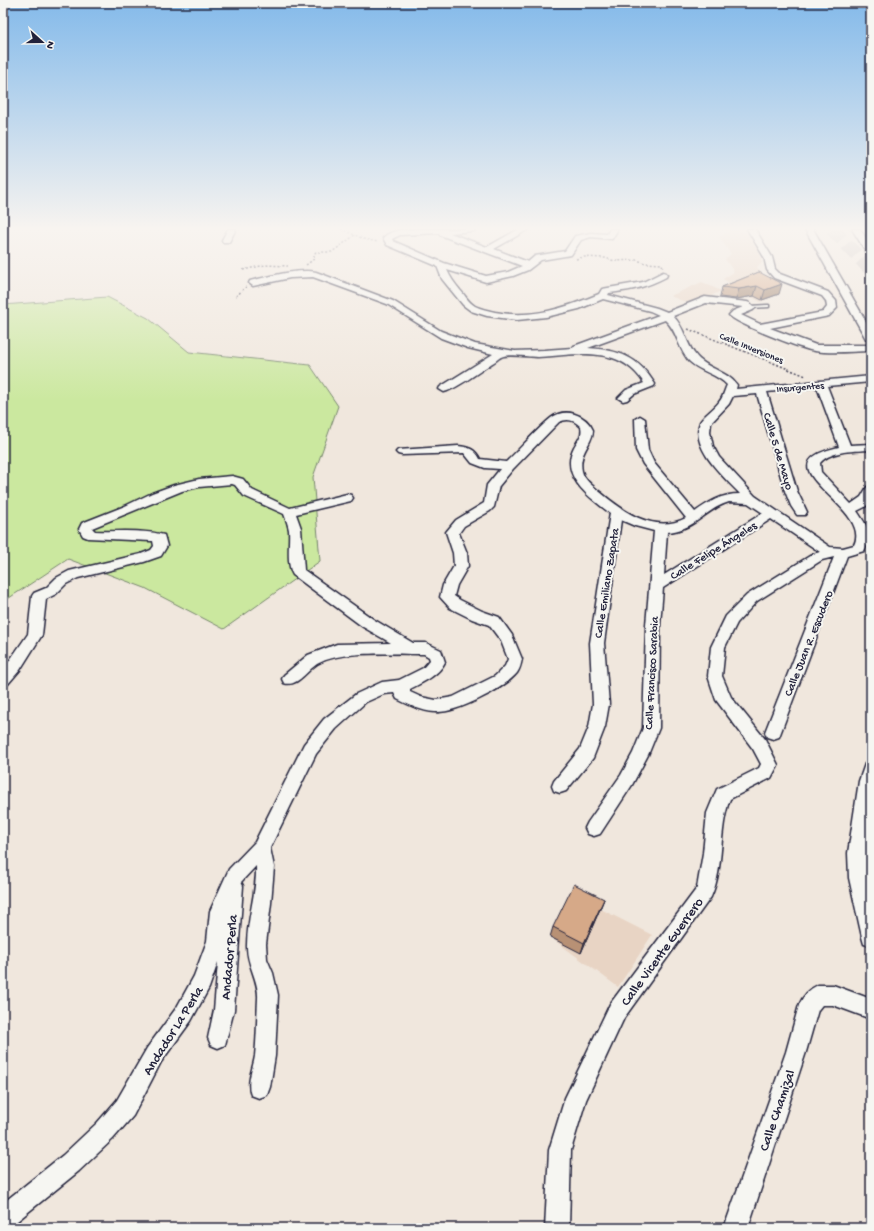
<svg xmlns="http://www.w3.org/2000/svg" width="874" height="1231" font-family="'Gochi Hand',sans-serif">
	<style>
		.built { fill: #e8d4c4 }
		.green { fill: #cbe89f; stroke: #76856d }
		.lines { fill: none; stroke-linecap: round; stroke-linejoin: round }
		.highway-tunnel { stroke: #c7c0bd; stroke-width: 14; stroke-dasharray: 14 7; stroke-linecap: butt }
		.lane-casing { stroke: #22223b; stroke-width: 3 }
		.street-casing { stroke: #22223b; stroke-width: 3 }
		.path { stroke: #22223b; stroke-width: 1.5; stroke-dasharray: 2 2; stroke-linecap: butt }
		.lane { fill: #f6f6f2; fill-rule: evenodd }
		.street { fill: #f6f6f2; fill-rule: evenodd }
		.wall { fill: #b89175; stroke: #22223b }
		.shaded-wall { fill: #96765f; stroke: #22223b }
		.building { fill: #d6a988; stroke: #22223b }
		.labels { text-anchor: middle; stroke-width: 4; stroke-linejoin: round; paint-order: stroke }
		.far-street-label { font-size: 10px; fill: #22223b; stroke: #f6f6f2 }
		.street-label { font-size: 12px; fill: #22223b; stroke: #f6f6f2 }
		.near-street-label { font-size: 14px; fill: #22223b; stroke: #f6f6f2 }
	</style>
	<rect width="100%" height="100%" fill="#f0e7dd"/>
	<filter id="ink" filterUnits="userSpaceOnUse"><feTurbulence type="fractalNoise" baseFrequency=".025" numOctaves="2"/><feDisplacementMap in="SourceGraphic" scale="8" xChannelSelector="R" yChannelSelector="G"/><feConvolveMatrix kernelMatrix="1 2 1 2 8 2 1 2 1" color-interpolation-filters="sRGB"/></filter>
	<g filter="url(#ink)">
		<g class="built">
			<path d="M733 229 746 232 760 254 762 262 757 267 764 278 781 293 760 302 723 279 734 272 725 259 731 254 719 237Z"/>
			<path d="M702 282 721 291 693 305 670 296Z"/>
			<path d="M571 894 652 935 618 987 550 937Z"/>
		</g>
		<path class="green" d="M107 297 148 318 189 352 310 365 338 406 313 477 320 561 224 629 145 588 68 559 3 602V305Z"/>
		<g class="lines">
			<path class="highway-tunnel" d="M832 229 871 270"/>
			<g class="lane-casing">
				<path id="lane" d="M767 305H769V307L750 308 748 307 750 306Z"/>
			</g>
			<g class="street-casing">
				<g id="street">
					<path d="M228 229H236L229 242H223L222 240Z"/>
					<path d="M429 229H477L473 231 450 233 487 247 519 229H529L494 249 528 262 535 256 565 251 575 236 591 233 607 234 610 229H618L612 239 591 237 581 240 571 255 541 260 528 270 513 276 486 282 447 270C450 277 455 284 460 290 465 295 468 302 475 306 481 309 488 310 495 312 531 319 566 308 599 294L602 289 643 282 663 272 666 273 667 275 666 277C645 288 632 290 609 293L608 295 657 308 667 312 705 297 747 302 750 303 755 308 753 310 741 315 760 324 823 312 827 307 826 301 822 296 774 278 767 270 764 257 747 229H755L772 257 775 269 780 274 828 292 836 301 837 308 829 316 770 328 816 345H871V351C853 351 833 354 815 351 801 349 737 324 729 315L733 311 743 307 706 303 673 316C685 327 686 345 697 357 708 369 727 371 737 385L736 389 871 376V382L827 386 850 445 871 444V450C856 451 831 450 820 463L821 472 851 504 861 497 867 487 871 486V501L865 507 857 511C867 526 874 534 864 551L847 556 779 737 773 739 767 737 765 732 834 557 822 560 757 601 737 623 725 647 722 676 731 697 765 739 778 765 771 778 730 799C718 830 725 866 711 897L624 1018 586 1100 571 1150 569 1228H545L549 1150 565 1098 610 1004 697 888 703 853 707 813 717 789 759 768 761 764 753 749 716 700 708 676 711 647 726 616 747 595 813 554 820 552 771 519 663 588 660 625 659 728 648 755 632 785 600 834 594 836 588 834 585 828 588 822 621 775 633 753 643 728 646 625 654 531 635 526 621 520 604 643 609 704 605 727 593 758 566 791 560 793 554 791 552 786 554 781 580 749 589 727 593 704 590 643 610 513C589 497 559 476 574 447 578 440 583 435 581 427 574 420 568 418 559 422L513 469 499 486 494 507 490 511 464 526 459 533 467 553 468 566 457 585 454 596 460 600 482 611 499 617 512 635 522 659C521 664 520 669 517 673 504 689 455 714 435 712 421 711 409 705 397 699L394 693 384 694 366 702 336 729 316 754 270 848 274 867 271 903 266 944 267 959 273 973 278 995 275 1056 270 1087 267 1095 259 1098 251 1095C246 1082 253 1069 255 1056 257 1037 257 1017 258 998 259 980 246 964 247 945 247 918 257 892 256 866L241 882 243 886 234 1010 225 1045 218 1048 211 1045 208 1038 214 1010 218 962 209 988 191 1021 161 1062 133 1116 113 1139 79 1171 11 1226 3 1228V1203L63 1155 97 1123 117 1100 147 1048 177 1007 194 976 207 941 210 911 229 869 255 842 304 744 324 719 356 694 382 682 399 680 423 668 430 660 429 657 424 654C395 654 343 650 319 663 307 669 298 688 284 683L282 679 284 675 308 655 337 644 391 643 363 627 293 575C286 563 290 544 289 530 288 525 286 519 284 514L244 496 235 485 232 484 199 487 182 491 92 528 95 531C118 532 141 529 164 535L167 546 161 556 144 562 78 578 66 584 56 594 46 599 42 635 20 670 8 684 3 686V670L28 634 32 596 34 593 46 588 56 578 69 571 141 554 151 550 154 546 153 541H151L88 538 83 536 79 529 82 523 125 506 152 493 174 485 199 479 232 476 243 479 252 490 290 508 347 494 351 495 353 498 351 501 296 514 301 528 304 570 373 619 413 643H426L441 650 445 662C438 676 423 682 410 689V692L421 697 436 700 453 697 495 676 505 666 508 659 501 641 489 625 472 619 450 608 440 597 443 585 454 566 453 553 446 532 456 520 484 503 487 485 500 469 485 468 472 463 464 453 402 455 398 454 396 452 398 450 458 446C469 447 475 449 480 459L506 462C521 448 535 431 551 418 565 407 586 414 593 430 593 444 578 452 582 471 584 480 593 486 600 492 624 512 654 534 686 518L643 464 636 450 635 419 640 416 645 419 648 450 654 463 695 512C709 502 721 494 740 494 724 477 690 448 700 422 704 415 714 409 719 402 723 398 724 391 727 385 717 374 701 372 690 362 678 350 678 331 665 320L588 348C620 350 638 357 655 384L654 386 634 394 627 400 623 401 618 398 626 390 644 383C619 344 576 355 538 357 530 357 510 354 504 356 501 356 497 360 494 362 481 370 457 389 444 392L439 389 440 387 493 354 468 348 441 338 387 304 313 277 290 278 253 286 249 283 250 281C267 277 299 268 316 272L393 301 441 331 475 344 515 351 544 350 573 348 574 346 659 315 650 311 603 299 579 309 546 317 517 320 487 316 471 311 463 305 442 279 437 266 387 245 383 238C393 227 415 230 429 229ZM439 233 440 235 522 266 508 272 486 276 444 263 393 241 392 239 400 235ZM817 387 839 447C754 466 874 506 854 545L843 548 830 547 755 496 719 457 713 446 710 432 711 423 729 404 733 396 757 394 785 491 791 506 797 515H805L807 512 797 491 767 392ZM729 502 748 503 763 513 664 575 667 532C696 530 705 509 729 502Z"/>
					<path d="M805 229H813L871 330V342L866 339Z"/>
					<path d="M852 229H860L871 246V256L868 255Z"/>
					<path d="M871 762V814L867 848 871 849V865L866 864 867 878 871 895V946L864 944 862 937 849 878 848 853 859 781 865 764Z"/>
					<path d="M818 985H833L871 999V1019L833 1005H822L818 1010 806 1052 748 1228H724L786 1052 799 1005C803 996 809 989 818 985Z"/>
				</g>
			</g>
			<g class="path">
				<path d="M341 229 364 239 378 242"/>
				<path d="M576 259 584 257 605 258 615 261 637 260 645 263 662 264 663 268"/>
				<path d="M306 265 314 259V254L316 252H332L355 235"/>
				<path d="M243 270 265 265 288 266"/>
				<path d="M236 296 246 287"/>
				<path d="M688 329 806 376"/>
			</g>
			<use href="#lane" class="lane"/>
			<use href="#street" class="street"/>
		</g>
		<g class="wall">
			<path d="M759 272 779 294 762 300 754 296 736 299 720 297 722 287Z"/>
			<path d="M604 899 600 909 581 953 550 937 553 927Z"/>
		</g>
		<g class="shaded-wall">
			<path d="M782 284 779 294 762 300 765 290Z"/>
			<path d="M757 286 754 296 736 299 739 289Z"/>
			<path d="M604 899 600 909 581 953 584 943Z"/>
		</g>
		<g class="building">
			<path d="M759 272 782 284 765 290 757 286 739 289 722 287Z"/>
			<path d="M574 884 604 899 584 943 553 927Z"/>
		</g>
	</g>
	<linearGradient id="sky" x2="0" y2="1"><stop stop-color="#84baea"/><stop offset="0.57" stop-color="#f8f4f0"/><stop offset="1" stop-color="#f8f4f0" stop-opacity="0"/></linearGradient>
	<rect width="874" height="401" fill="url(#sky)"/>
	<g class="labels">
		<g class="far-street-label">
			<text transform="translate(752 347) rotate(22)" y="4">Calle Inversiones</text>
			<text transform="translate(800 386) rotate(-5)" y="4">Insurgentes</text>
		</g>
		<g class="street-label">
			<text transform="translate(779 451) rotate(73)" y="4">Calle 5 de Mayo</text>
			<text transform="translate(713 550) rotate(-32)" y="4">Calle Felipe Ángeles</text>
			<text transform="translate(606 583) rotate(-81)" y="4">Calle Emiliano Zapata</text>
			<text transform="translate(808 643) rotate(-68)" y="4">Calle Juan R. Escudero</text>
			<text transform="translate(651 673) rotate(-87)" y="4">Calle Francisco Sarabia</text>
		</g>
		<g class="near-street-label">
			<text transform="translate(661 951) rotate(-54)" y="5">Calle Vicente Guerrero</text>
			<text transform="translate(228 957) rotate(-85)" y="5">Andador Perla</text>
			<text transform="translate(172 1030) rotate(-58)" y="5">Andador La Perla</text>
			<text transform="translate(776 1110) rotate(-71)" y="5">Calle Chamizal</text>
		</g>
	</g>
	<rect width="874" height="1231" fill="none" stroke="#f6f6f2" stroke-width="16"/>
	<rect x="8" y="8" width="858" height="1215" fill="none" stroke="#22223b" stroke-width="1.5" filter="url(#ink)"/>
	<g transform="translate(42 42) rotate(111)" stroke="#f6f6f2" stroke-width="3" paint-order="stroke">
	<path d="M0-3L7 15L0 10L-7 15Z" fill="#22223b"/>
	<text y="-6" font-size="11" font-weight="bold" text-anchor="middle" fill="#22223b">N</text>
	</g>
</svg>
